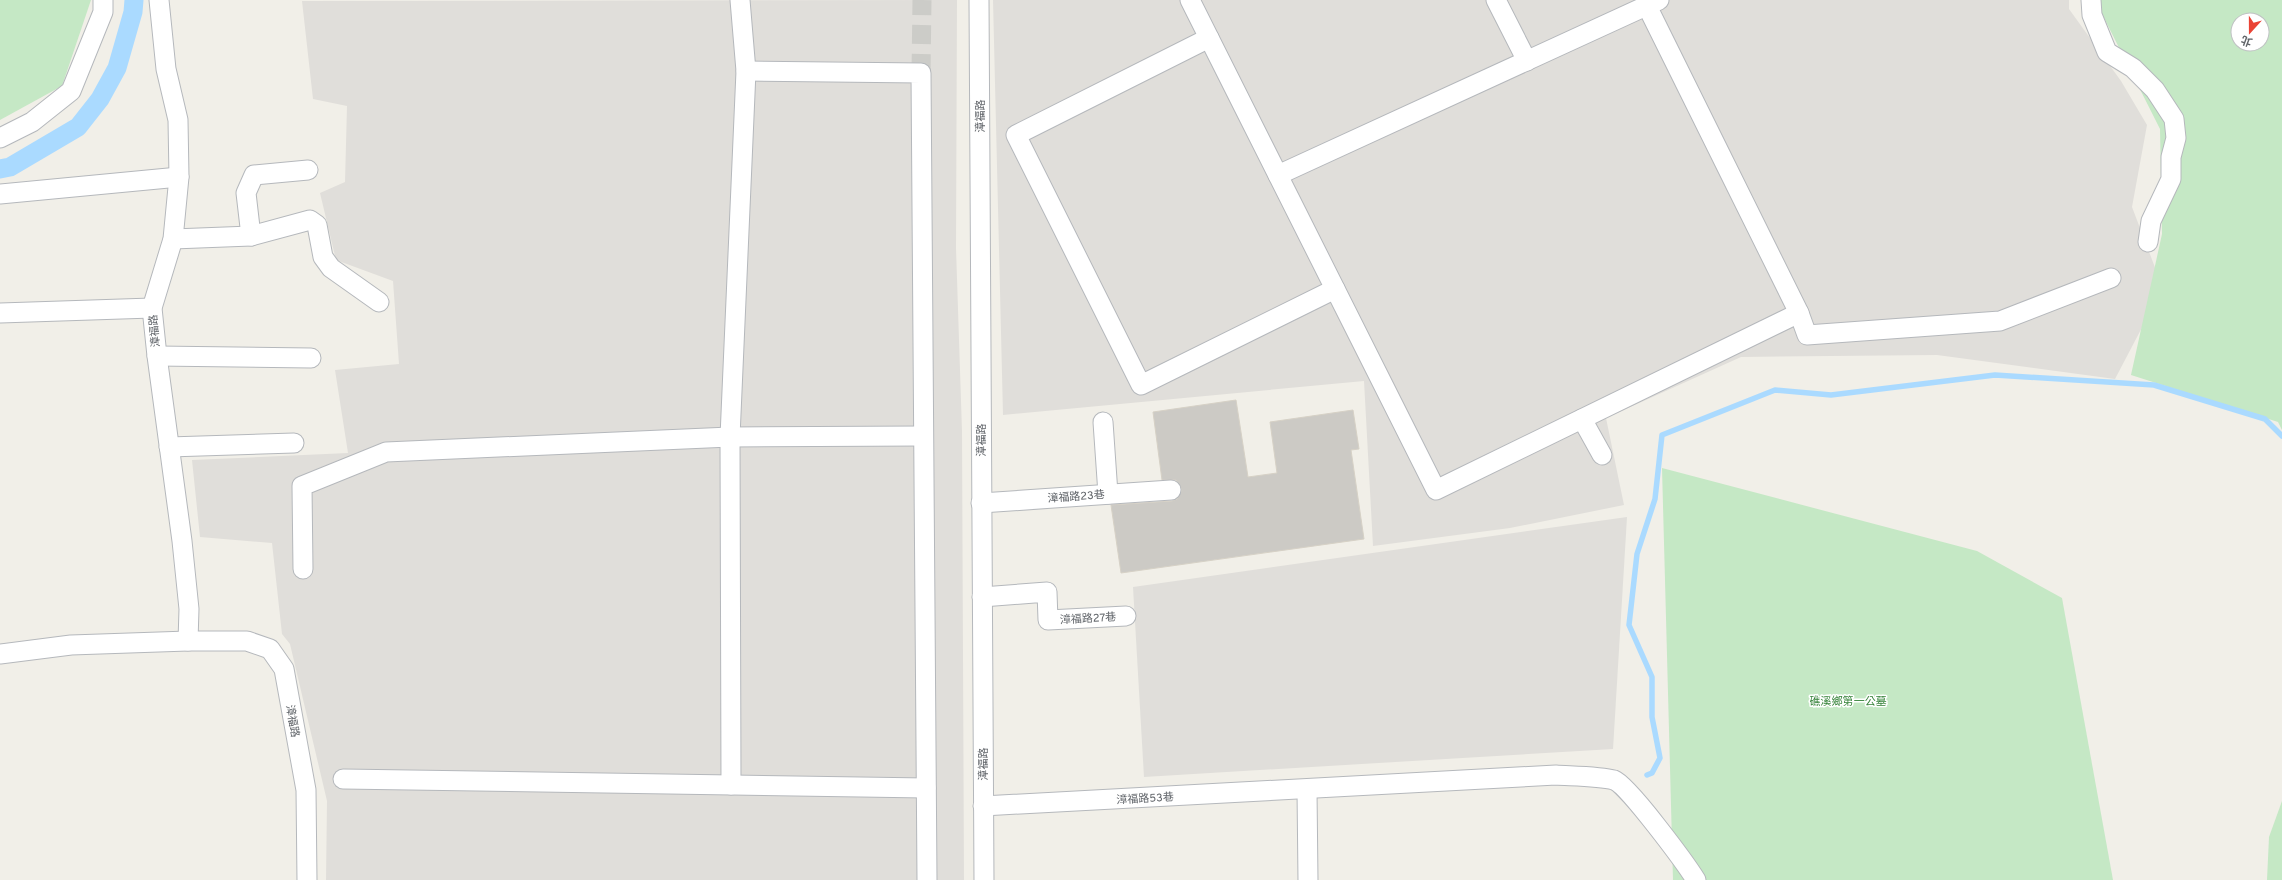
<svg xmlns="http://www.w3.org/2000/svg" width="2282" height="880" font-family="Overpass,'Noto Sans TC',sans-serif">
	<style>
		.industrial { fill: #e0deda }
		.green { fill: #c5e8c5; fill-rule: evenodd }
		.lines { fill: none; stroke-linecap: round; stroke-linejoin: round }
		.stream { stroke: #aadaff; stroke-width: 5.5 }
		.canal { stroke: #aadaff; stroke-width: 19 }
		.building { fill: #cccac5; stroke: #d6d1c6 }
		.minor-tunnel { stroke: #ccccc8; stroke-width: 19; stroke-dasharray: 19 10; stroke-linecap: butt }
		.minor-casing { stroke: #b5b8bc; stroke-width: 21 }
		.minor { stroke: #fff; stroke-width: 19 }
		.labels { text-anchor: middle; stroke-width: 3; stroke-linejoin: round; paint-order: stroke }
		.street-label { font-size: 11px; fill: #5f6368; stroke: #fff }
		.park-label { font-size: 11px; fill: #348238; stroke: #fff }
	</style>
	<rect width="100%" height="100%" fill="#f1efe8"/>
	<g class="industrial">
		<path d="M957 0 956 248 962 431 964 880H326L327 801 290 644 282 634 272 543 200 537 192 460 348 453 335 370 399 364 393 281 336 260 320 193 345 182 347 106 313 99 302 1Z"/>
		<path d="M993 0H2069V9L2121 81 2147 125 2132 207 2159 278 2147 318 2115 379 1937 355 1741 357 1606 418 1624 505 1510 528 1373 546 1364 381 1003 415Z"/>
		<path d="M1627 517 1613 749 1144 777 1133 587Z"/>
	</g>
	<g class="green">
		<path d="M0 0H91L62 86 0 120Z"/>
		<path d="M2095 0H2282V430L2278 422 2131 375 2162 234 2160 129ZM2238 20H2262V44H2238Z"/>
		<path d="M1662 468 1977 551 2062 598 2113 880H1673Z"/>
		<path d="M2282 801V880H2267L2269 837Z"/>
	</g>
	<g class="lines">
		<path class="stream" d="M1647 775 1652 773 1660 758 1652 717V677L1629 625 1637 554 1655 499 1662 435 1775 390 1831 395 1995 375 2154 385 2265 419 2282 436"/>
		<path class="canal" d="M0 169 10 167 78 127 100 99 117 68 133 12 134 0"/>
	</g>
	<path class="building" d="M1236 400 1248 477 1277 473 1270 422 1353 410 1359 449 1351 450 1364 539 1121 573 1111 505 1172 501 1177 499 1182 490 1176 480H1162L1153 412Z"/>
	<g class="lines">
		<path class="minor-tunnel" d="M921 73 922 0"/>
		<g class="minor-casing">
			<g id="minor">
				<path d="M159 0 166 69 178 120 179 177 173 239 152 308 157 356 182 541 189 609 188 641H247L270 649 284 669 306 790 307 880"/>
				<path d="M979 0 984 880"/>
				<path d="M1190 0 1436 490 1799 313 1647 6"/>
				<path d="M1496 0 1527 61"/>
				<path d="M2091 0 2092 15 2107 52 2133 68 2155 90 2174 119 2176 138 2171 157V179L2151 221 2148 242"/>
				<path d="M1209 38 1016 135 1141 385 1335 289"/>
				<path d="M746 71 921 73 927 880"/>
				<path d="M0 138 32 122 71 91 103 12V0"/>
				<path d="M1278 175 1659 0"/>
				<path d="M0 194 179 177"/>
				<path d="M251 236 246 193 254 175 308 170"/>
				<path d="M173 239 251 236 310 220 317 225 323 257 331 268 379 302"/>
				<path d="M0 313 152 308"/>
				<path d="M1799 313 1807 335 2000 321 2111 278"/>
				<path d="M157 356 311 358"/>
				<path d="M1582 419 1602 455"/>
				<path d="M1103 422 1108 494"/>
				<path d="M169 447 294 443"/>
				<path d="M981 503 1171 490"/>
				<path d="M303 569 302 486 386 452 730 437 923 436"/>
				<path d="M982 597 1047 592 1048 620 1126 616"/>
				<path d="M0 654 71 645 188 641"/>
				<path d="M343 779 926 788"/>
				<path d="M731 785 730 437 746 71 740 0"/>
				<path d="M1307 790 1308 880"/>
				<path d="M983 806 1556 775C1571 776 1600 776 1614 780 1628 785 1686 864 1696 880"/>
			</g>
		</g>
		<use href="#minor" class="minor"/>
	</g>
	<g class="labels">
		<g class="street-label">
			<text transform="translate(980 116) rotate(-90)" y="4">漳福路</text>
			<text transform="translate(154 331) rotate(-95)" y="4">漳福路</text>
			<text transform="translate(981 440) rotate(-90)" y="4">漳福路</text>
			<text transform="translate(1076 496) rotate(-4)" y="4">漳福路23巷</text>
			<text transform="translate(1088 618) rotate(-3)" y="4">漳福路27巷</text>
			<text transform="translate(293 721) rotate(80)" y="4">漳福路</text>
			<text transform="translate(983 764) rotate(-90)" y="4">漳福路</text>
			<text transform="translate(1145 798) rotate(-3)" y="4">漳福路53巷</text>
		</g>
		<g class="park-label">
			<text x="1848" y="705">礁溪鄉第一公墓</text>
		</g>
	</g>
	<g transform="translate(2250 32) rotate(201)"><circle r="19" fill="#ffffff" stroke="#bfc1c3"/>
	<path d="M0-3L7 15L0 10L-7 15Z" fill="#ea4335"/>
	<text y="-6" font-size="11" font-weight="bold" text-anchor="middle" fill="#5f6368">北</text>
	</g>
</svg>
